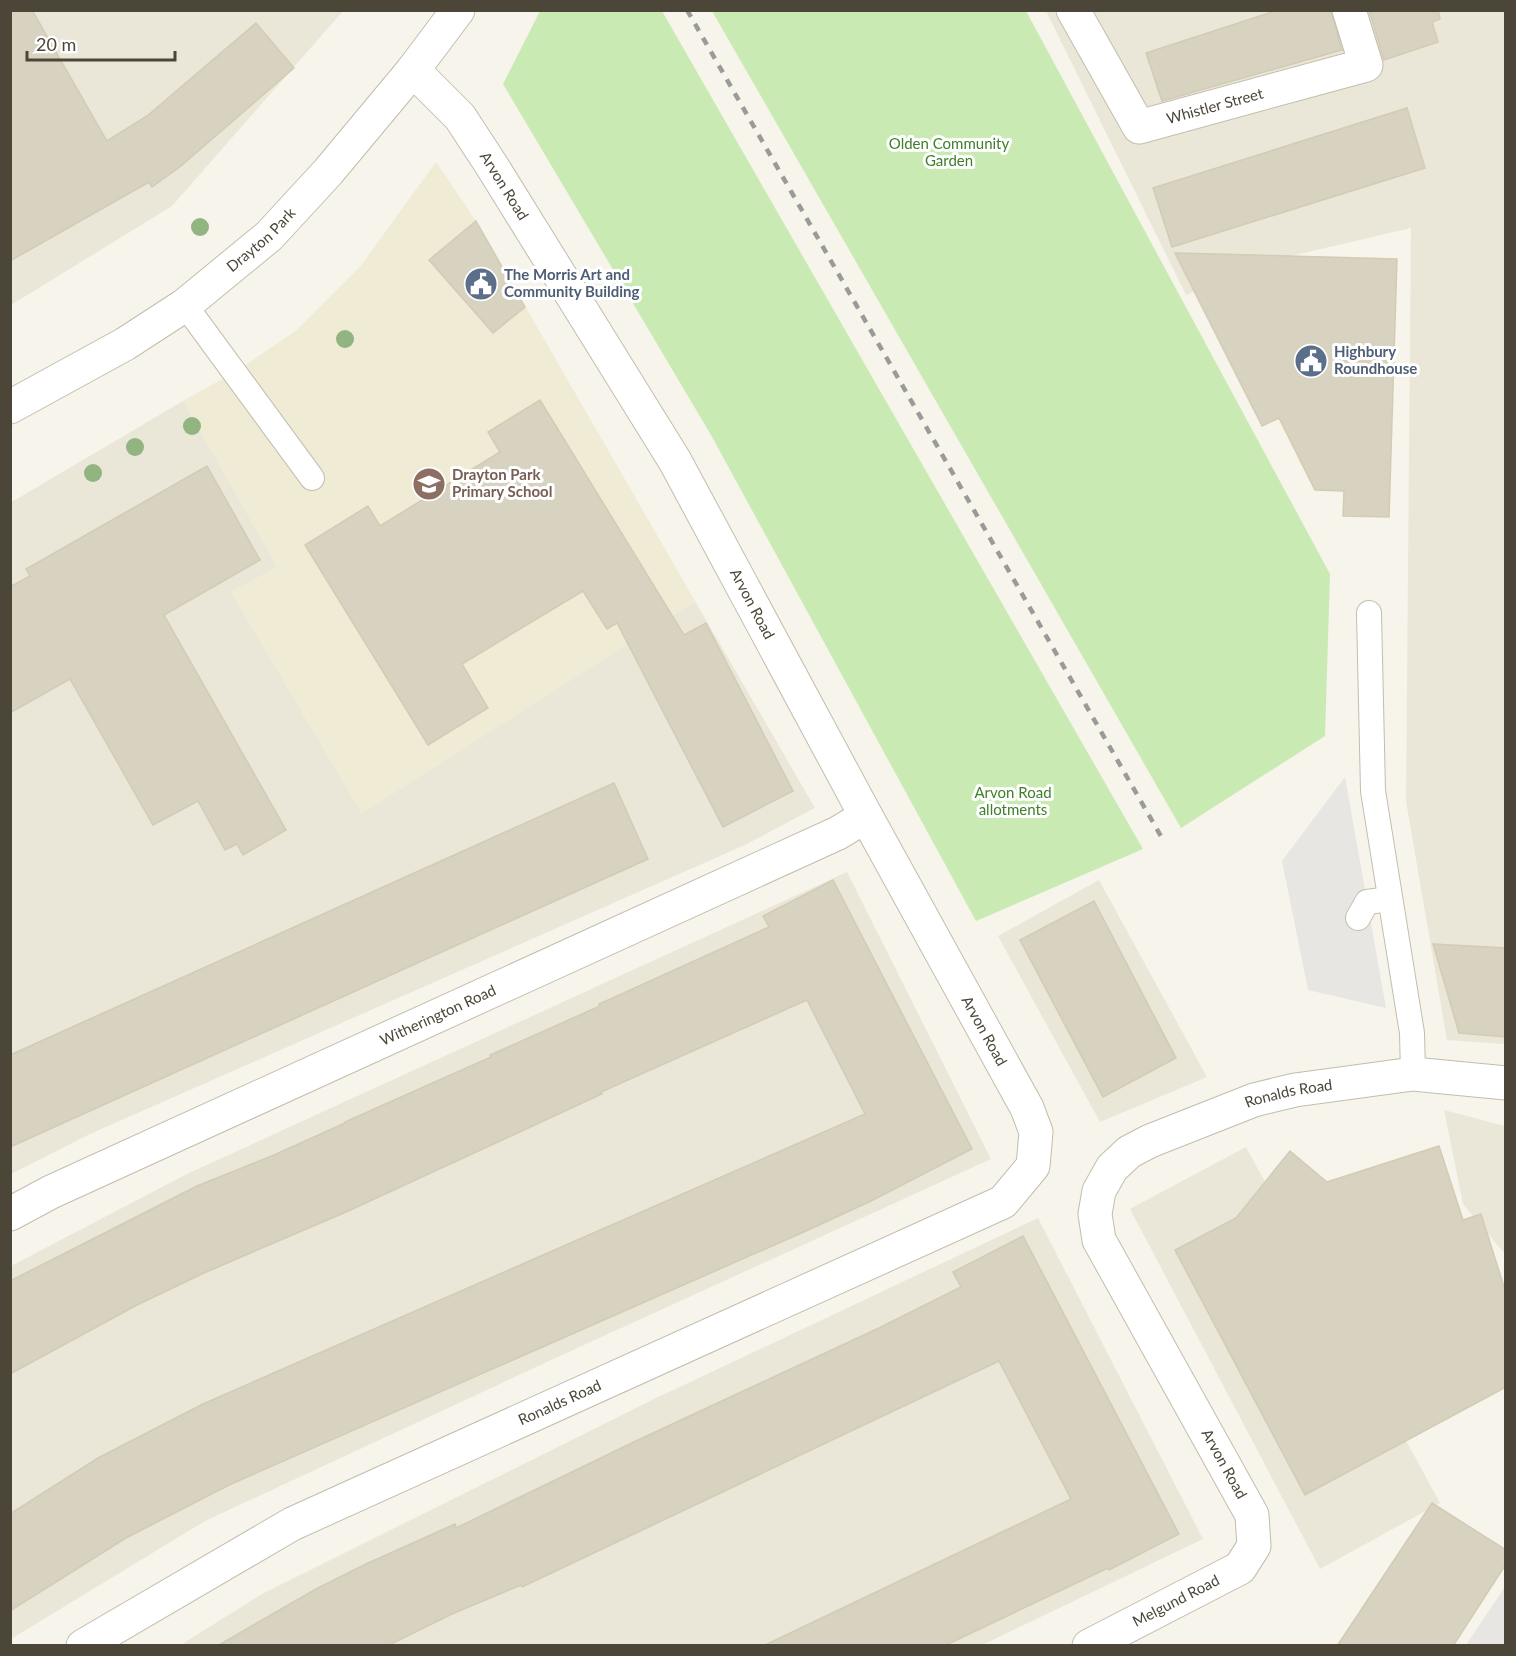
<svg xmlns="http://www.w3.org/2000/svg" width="1516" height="1656" font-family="Lato,sans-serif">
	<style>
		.residential { fill: #eae7d9 }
		.education { fill: #efebd5 }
		.green { fill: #caeab4 }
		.parking { fill: #e8e6e2 }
		.building { fill: #d8d2c0; stroke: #d3cbb3; stroke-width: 1.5 }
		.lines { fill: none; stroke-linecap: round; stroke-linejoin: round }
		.lane-casing { stroke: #c2bead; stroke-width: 26 }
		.street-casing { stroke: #c2bead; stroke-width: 35 }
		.lane { stroke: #fff; stroke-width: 24 }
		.street { stroke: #fff; stroke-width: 33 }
		.rail { stroke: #9a9a9a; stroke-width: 4.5; stroke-dasharray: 8 8; stroke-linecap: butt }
		.tree { fill: #91b480 }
		.labels { text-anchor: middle; stroke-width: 6; stroke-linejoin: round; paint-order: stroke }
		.street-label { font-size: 15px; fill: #4b4638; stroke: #fff }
		.park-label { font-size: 15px; fill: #3e7f29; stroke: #fff }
		.service-label { font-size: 15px; font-weight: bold; fill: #4e5e75; stroke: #fff; text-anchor: start }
		.education-label { font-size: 15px; font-weight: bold; fill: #785e54; stroke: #fff; text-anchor: start }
	</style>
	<rect width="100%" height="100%" fill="#f6f4eb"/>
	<g class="residential">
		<path d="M11 11H343L172 206 11 305Z"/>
		<path d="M1046 11H1505V1044L1447 1040 1406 801 1411 228 1265 262 1186 295Z"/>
		<path d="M183 401 278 567 231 592 362 813 695 601 815 808 745 845 90 1134 11 1174 10 503Z"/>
		<path d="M847 872 991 1159 549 1361 205 1521 11 1639V1266L187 1174Z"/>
		<path d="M1099 880 1207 1077 1100 1122 998 936Z"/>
		<path d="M1444 1110 1505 1126V1254L1463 1204Z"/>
		<path d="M1246 1147 1440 1503 1320 1569 1130 1209Z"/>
		<path d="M1038 1218 1203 1539 982 1645 179 1646 262 1594 652 1400Z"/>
	</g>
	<path class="education" d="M436 162 476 221 695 601 362 813 231 592 277 567 183 401 235 372 297 330 360 267Z"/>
	<g class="green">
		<path d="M540 11H662L1143 849 976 921 711 435 503 84Z"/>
		<path d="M712 11H1026L1330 574 1325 736 1181 828Z"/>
	</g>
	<g class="parking">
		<path d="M1345 777 1386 1008 1308 990 1282 861Z"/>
		<path d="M1505 1587V1645H1466Z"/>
	</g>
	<g class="building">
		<path d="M10 10H32L107 141 147 116 256 23 294 68 181 166 152 187 149 182 10 261Z"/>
		<path d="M1278 10H1331L1342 50 1162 101 1146 53Z"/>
		<path d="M1369 10H1438L1440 19 1432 22 1438 42 1384 60Z"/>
		<path d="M1407 108 1425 168 1172 247 1153 188Z"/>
		<path d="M476 221 525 307 493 333 429 260Z"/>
		<path d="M1175 253 1397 259 1389 517 1343 516 1344 491 1315 490 1279 418 1262 426Z"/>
		<path d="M540 400 684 635 706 623 793 791 723 827 617 623 607 629 583 591 462 664 488 708 428 745 305 545 368 506 380 526 500 452 488 432Z"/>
		<path d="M207 466 260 560 164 615 286 830 243 855 237 844 225 850 198 801 153 825 70 679 10 713V587L30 576 26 569Z"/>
		<path d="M614 783 648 859 10 1147V1055Z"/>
		<path d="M833 880 972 1149 871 1201 806 1231 229 1485 126 1538 10 1611V1514L98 1458 203 1404 865 1114 807 1000 601 1092 602 1094 346 1212 204 1273 137 1305 10 1374V1281L197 1186 274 1155 345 1123V1122L491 1057 490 1055 600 1006 599 1004 769 927 763 916Z"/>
		<path d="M1094 901 1176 1058 1103 1097 1020 940Z"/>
		<path d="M1433 944 1506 948V1037L1459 1033Z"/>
		<path d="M1439 1146 1463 1220 1481 1214 1506 1293V1387L1305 1495 1175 1250 1236 1218 1290 1151 1327 1182Z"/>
		<path d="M1023 1236 1179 1534 1109 1570 1108 1568 944 1646H763L1071 1499 999 1361 522 1587 521 1585 452 1614 387 1646H217L316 1589 366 1564 455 1524 456 1528 638 1440 879 1328 961 1287 953 1272Z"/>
		<path d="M1432 1503 1506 1550V1564L1453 1646H1337Z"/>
	</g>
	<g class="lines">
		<g class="lane-casing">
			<g id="lane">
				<path d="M185 305 312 478"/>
				<path d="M1369 613 1373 791 1412 1033 1413 1074"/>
				<path d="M1358 918 1367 902 1390 899"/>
			</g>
		</g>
		<g class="street-casing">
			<g id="street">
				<path id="s1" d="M1073 10 1139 127 1366 65 1349 10"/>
				<path id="s2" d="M10 407 125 344 185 305 269 236 328 172 413 70 458 10"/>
				<path id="s3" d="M10 1214 51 1192 838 833 866 816"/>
				<path id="s4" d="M83 1646 292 1524 1003 1202 1033 1166 1036 1132 1027 1108 866 816 675 461 492 166 460 117 413 70"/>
				<path id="s5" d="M1089 1646 1240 1568 1254 1546 1252 1515 1099 1240 1095 1214 1099 1191 1112 1168 1129 1152 1150 1141 1254 1100 1295 1090 1413 1074 1506 1083"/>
			</g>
		</g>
		<use href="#lane" class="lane"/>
		<use href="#street" class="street"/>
		<path class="rail" d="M687 10 1162 838"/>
	</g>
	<g class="tree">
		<circle cx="200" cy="227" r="9"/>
		<circle cx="345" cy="339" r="9"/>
		<circle cx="192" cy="426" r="9"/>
		<circle cx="135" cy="447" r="9"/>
		<circle cx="93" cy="473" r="9"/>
	</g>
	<defs>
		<g id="civic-disc" transform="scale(1.725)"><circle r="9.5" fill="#5c6f8a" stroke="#fff"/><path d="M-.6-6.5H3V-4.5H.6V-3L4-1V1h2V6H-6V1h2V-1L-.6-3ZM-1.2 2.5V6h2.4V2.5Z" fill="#fff"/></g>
		<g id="school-disc" transform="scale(1.725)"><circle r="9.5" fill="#8d6e63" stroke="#fff"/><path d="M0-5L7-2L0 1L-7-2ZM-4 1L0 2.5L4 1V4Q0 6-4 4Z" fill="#fff"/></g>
	</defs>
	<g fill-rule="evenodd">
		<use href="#civic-disc" x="481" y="284"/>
		<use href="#civic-disc" x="1311" y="361"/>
		<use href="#school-disc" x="429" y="484"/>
	</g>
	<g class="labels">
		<g class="street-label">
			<text dy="5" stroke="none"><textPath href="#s1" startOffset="213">Whistler Street</textPath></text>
			<text transform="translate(504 186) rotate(58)" y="5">Arvon Road</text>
			<text dy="5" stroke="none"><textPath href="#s2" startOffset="303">Drayton Park</textPath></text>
			<text transform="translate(752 604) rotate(62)" y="5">Arvon Road</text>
			<text dy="5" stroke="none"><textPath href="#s3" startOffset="472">Witherington Road</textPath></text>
			<text transform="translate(984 1031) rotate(61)" y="5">Arvon Road</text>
			<text dy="5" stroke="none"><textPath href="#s5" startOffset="812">Ronalds Road</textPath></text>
			<text dy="5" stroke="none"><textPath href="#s4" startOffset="536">Ronalds Road</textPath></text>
			<text transform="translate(1224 1464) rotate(61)" y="5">Arvon Road</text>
			<text dy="5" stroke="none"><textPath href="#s5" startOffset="98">Melgund Road</textPath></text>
		</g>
		<g class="park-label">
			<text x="949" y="149">Olden Community<tspan x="949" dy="17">Garden</tspan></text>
			<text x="1013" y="798">Arvon Road<tspan x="1013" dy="17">allotments</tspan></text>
		</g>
		<g class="service-label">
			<text x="504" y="280">The Morris Art and<tspan x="504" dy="17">Community Building</tspan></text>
			<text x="1334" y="357">Highbury<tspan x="1334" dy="17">Roundhouse</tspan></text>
		</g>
		<g class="education-label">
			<text x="452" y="480">Drayton Park<tspan x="452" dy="17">Primary School</tspan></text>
		</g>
	</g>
	<rect width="1516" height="1656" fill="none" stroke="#4b4638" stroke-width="24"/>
	<path d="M27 51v9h148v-9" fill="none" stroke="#4b4638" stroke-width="3"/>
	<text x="36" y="51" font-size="18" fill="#4b4638" stroke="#ffffff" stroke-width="4.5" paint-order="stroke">20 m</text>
</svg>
